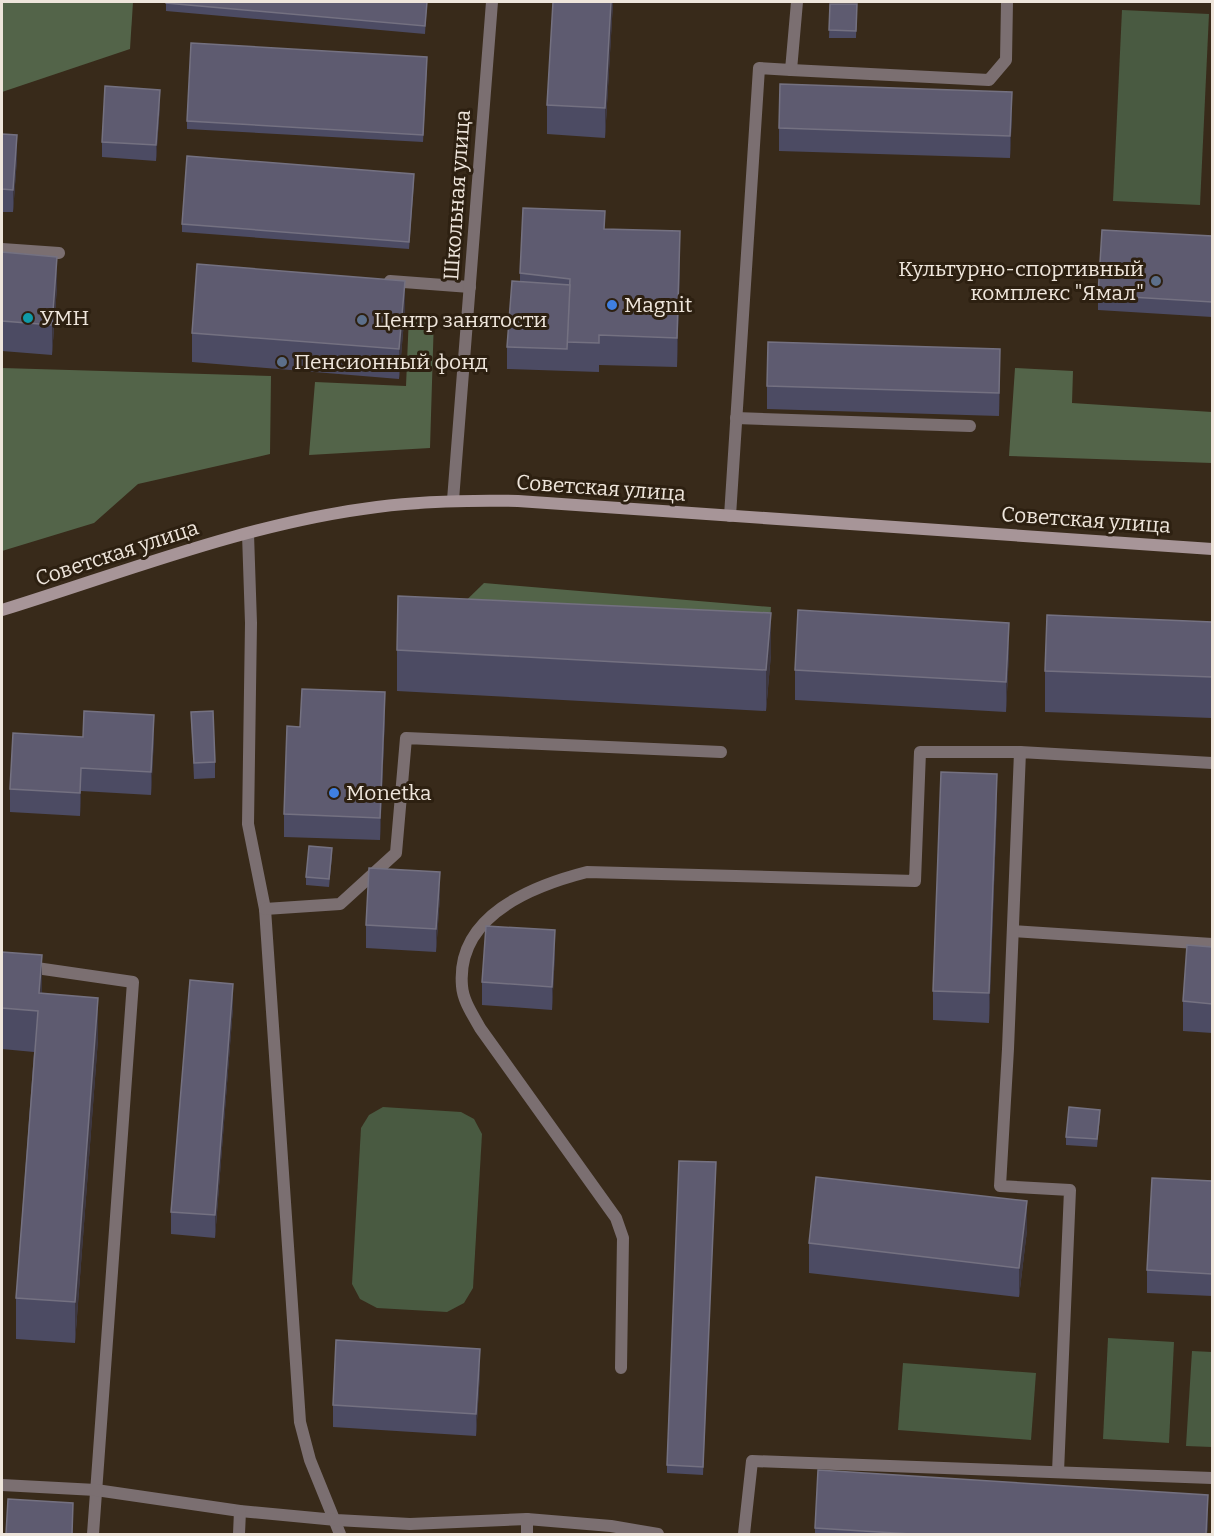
<svg xmlns="http://www.w3.org/2000/svg" width="1214" height="1536" font-family="Bitter,serif">
	<style>
		.green { fill: #495a41 }
		.forest { fill: #536449 }
		.lines { fill: none; stroke-linecap: round; stroke-linejoin: round }
		.lane { stroke: #7b6f71; stroke-width: 12 }
		.street { stroke: #7b6f71; stroke-width: 12 }
		.secondary { stroke: #a79598; stroke-width: 12 }
		.wall { fill: #4c4b63 }
		.shaded-wall { fill: #3d3740 }
		.building { fill: #5e5b70; stroke: #747181; stroke-width: 1.5 }
		.service-dot { fill: #5c6f8a; stroke: #2d2011; stroke-width: 2 }
		.shop-dot { fill: #3f7fe0; stroke: #2d2011; stroke-width: 2 }
		.culture-dot { fill: #0f9aa8; stroke: #2d2011; stroke-width: 2 }
		.labels { text-anchor: middle; stroke-width: 6; stroke-linejoin: round; paint-order: stroke }
		.street-label { font-size: 21px; fill: #eee5db; stroke: #2d2011 }
		.poi-label { font-size: 21px; fill: #eee5db; stroke: #2d2011; text-anchor: start }
	</style>
	<rect width="100%" height="100%" fill="#382a1a"/>
	<g class="green">
		<path d="M1122 10 1209 14 1200 205 1113 201Z"/>
		<path d="M383 1107 461 1112 474 1119 482 1134 473 1288 464 1303 447 1312 377 1308 360 1299 352 1284 361 1128 369 1115Z"/>
		<path d="M1108 1338 1174 1342 1169 1443 1103 1439Z"/>
		<path d="M1192 1351 1212 1352V1447L1186 1446Z"/>
		<path d="M903 1363 1036 1373 1031 1440 898 1430Z"/>
	</g>
	<g class="forest">
		<path d="M2 2H133L130 49 2 92Z"/>
		<path d="M409 315 434 317 430 448 309 455 315 382 406 386Z"/>
		<path d="M2 368 271 376 270 454 138 484 94 523 2 551Z"/>
		<path d="M1015 368 1073 371 1072 403 1212 412V463L1009 456Z"/>
		<path d="M484 583 771 607 768 649 438 628Z"/>
	</g>
	<g class="lines">
		<g class="lane">
			<path d="M791 70 989 80 1006 60 1007 2"/>
			<path d="M2 249 59 253"/>
			<path d="M390 281 470 287"/>
			<path d="M736 418 970 426"/>
			<path d="M730 516 759 68 791 70 797 2"/>
			<path d="M248 534 251 623 248 824 265 909 300 1422 310 1460 340 1534"/>
			<path d="M265 909 340 904 396 853 406 738 721 752"/>
			<path d="M1013 931 1212 944"/>
			<path d="M2 963 133 982 93 1534"/>
			<path d="M621 1368 623 1238 616 1218 480 1028C473 1015 463 1001 462 986 456 916 532 886 587 872L915 881 920 752H1020"/>
			<path d="M1058 1472 1070 1190 1000 1186 1008 1049 1020 752 1212 763"/>
			<path d="M2 1485 96 1490 240 1511 336 1520 410 1524 527 1519 611 1526 658 1534"/>
			<path d="M239 1534 240 1511"/>
			<path d="M527 1534V1519"/>
			<path d="M744 1534 752 1461 1212 1478"/>
		</g>
		<path class="street" d="M453 500 492 2"/>
		<path class="secondary" d="M2 610C125 572 248 523 377 507 424 501 470 500 518 501L1212 549"/>
	</g>
	<g class="wall">
		<path d="M166 2H427L425 34 166 11Z"/>
		<path d="M553 2H613L605 138 547 134V105Z"/>
		<path d="M830 4H857L856 38H829Z"/>
		<path d="M427 65 423 142 187 129V121Z"/>
		<path d="M160 105 156 161 102 157V142Z"/>
		<path d="M1012 114 1010 158 779 151V128Z"/>
		<path d="M2 134 17 158 13 212H2Z"/>
		<path d="M414 181 409 249 182 232V224Z"/>
		<path d="M605 229 680 261 677 367 599 365V372L507 369V347L520 282V273Z"/>
		<path d="M1212 236V317L1098 310V295Z"/>
		<path d="M2 252 57 286 52 355 2 351Z"/>
		<path d="M405 310 399 379 192 362V333Z"/>
		<path d="M1000 372 999 416 767 409V386Z"/>
		<path d="M1212 622V718L1045 712V671Z"/>
		<path d="M397 650 771 654 766 711 397 691Z"/>
		<path d="M1009 652 1006 712 795 700V670Z"/>
		<path d="M191 712 215 762V778L194 779Z"/>
		<path d="M385 715 380 840 284 837V814L300 727Z"/>
		<path d="M83 737 154 738 151 795 81 791 80 816 10 812V789Z"/>
		<path d="M997 804 989 1023 933 1020V991Z"/>
		<path d="M332 856 329 887 306 885V877Z"/>
		<path d="M440 895 436 952 366 948V925Z"/>
		<path d="M1212 947V1033L1183 1031V1001Z"/>
		<path d="M2 952 42 994 98 1039 75 1343 16 1339V1298L34 1052 2 1049Z"/>
		<path d="M555 953 552 1010 482 1005V982Z"/>
		<path d="M233 1007 215 1238 171 1234V1212Z"/>
		<path d="M1100 1117 1097 1147 1066 1145V1137Z"/>
		<path d="M716 1162 703 1475 667 1473V1465Z"/>
		<path d="M1212 1181V1296L1147 1293V1270Z"/>
		<path d="M1027 1230 1019 1297 809 1273V1243Z"/>
		<path d="M480 1372 476 1436 333 1427V1405Z"/>
		<path d="M1208 1525 1207 1534H815V1528Z"/>
	</g>
	<g class="shaded-wall">
		<path d="M611 2H613L605 138V108Z"/>
		<path d="M160 90V105L156 161V145Z"/>
		<path d="M1012 92V114L1010 158V136Z"/>
		<path d="M17 135V158L13 212V190Z"/>
		<path d="M680 231V261L677 367V338Z"/>
		<path d="M57 257V286L52 355V325Z"/>
		<path d="M405 281V310L399 379V349Z"/>
		<path d="M1000 349V372L999 416V393Z"/>
		<path d="M771 613V654L766 711V670Z"/>
		<path d="M1009 623V652L1006 712V682Z"/>
		<path d="M385 692V715L380 840V818Z"/>
		<path d="M154 715V738L151 795V772Z"/>
		<path d="M81 768V791L80 816V793Z"/>
		<path d="M997 774V804L989 1023V993Z"/>
		<path d="M440 872V895L436 952V929Z"/>
		<path d="M555 930V953L552 1010V987Z"/>
		<path d="M42 955V996L39 993Z"/>
		<path d="M233 984V1007L215 1238V1215Z"/>
		<path d="M98 998V1039L75 1343V1302Z"/>
		<path d="M1027 1201V1230L1019 1297V1268Z"/>
		<path d="M480 1349V1372L476 1436V1414Z"/>
		<path d="M1208 1495V1525L1207 1534H1206Z"/>
		<path d="M73 1503V1534H72Z"/>
	</g>
	<g class="building">
		<path d="M166 2H427L425 26 166 3Z"/>
		<path d="M553 2H611L605 108 547 105Z"/>
		<path d="M830 4H857L856 31 829 30Z"/>
		<path d="M191 43 427 57 423 135 187 121Z"/>
		<path d="M780 84 1012 92 1010 136 779 128Z"/>
		<path d="M105 86 160 90 156 145 102 142Z"/>
		<path d="M2 134 17 135 13 190 2 189Z"/>
		<path d="M187 156 414 174 409 242 182 224Z"/>
		<path d="M523 208 605 211 604 229 680 231 677 338 599 335V343L567 342 570 279 520 273Z"/>
		<path d="M1102 230 1212 236V302L1098 295Z"/>
		<path d="M2 252 57 257 52 325 2 321Z"/>
		<path d="M197 264 405 281 399 349 192 333Z"/>
		<path d="M512 281 570 285 567 349 507 347Z"/>
		<path d="M768 342 1000 349 999 393 767 386Z"/>
		<path d="M398 596 771 613 766 670 397 650Z"/>
		<path d="M798 610 1009 623 1006 682 795 670Z"/>
		<path d="M1047 615 1212 622V677L1045 671Z"/>
		<path d="M302 689 385 692 380 818 284 814 287 726 300 727Z"/>
		<path d="M84 711 154 715 151 772 81 768 80 793 10 789 13 733 83 737Z"/>
		<path d="M213 711 215 762 194 763 191 712Z"/>
		<path d="M941 772 997 774 989 993 933 991Z"/>
		<path d="M309 846 332 848 329 879 306 877Z"/>
		<path d="M369 868 440 872 436 929 366 925Z"/>
		<path d="M486 926 555 930 552 987 482 982Z"/>
		<path d="M1187 945 1212 947V1004L1183 1001Z"/>
		<path d="M2 952 42 955 39 993 98 998 75 1302 16 1298 38 1011 2 1008Z"/>
		<path d="M190 980 233 984 215 1215 171 1212Z"/>
		<path d="M1069 1107 1100 1110 1097 1139 1066 1137Z"/>
		<path d="M679 1161 716 1162 703 1467 667 1465Z"/>
		<path d="M816 1177 1027 1201 1019 1268 809 1243Z"/>
		<path d="M1152 1178 1212 1181V1274L1147 1270Z"/>
		<path d="M336 1340 480 1349 476 1414 333 1405Z"/>
		<path d="M818 1470 1208 1495 1206 1534H911L815 1528Z"/>
		<path d="M8 1499 73 1503 72 1534H6Z"/>
	</g>
	<g class="service-dot">
		<circle cx="1156" cy="281" r="6"/>
		<circle cx="362" cy="320" r="6"/>
		<circle cx="282" cy="362" r="6"/>
	</g>
	<g class="shop-dot">
		<circle cx="612" cy="305" r="6"/>
		<circle cx="334" cy="793" r="6"/>
	</g>
	<circle class="culture-dot" cx="28" cy="318" r="6"/>
	<g class="labels">
		<g class="street-label">
			<text transform="translate(457 195) rotate(-86)" y="7">Школьная улица</text>
			<text transform="translate(601 488) rotate(4)" y="7">Советская улица</text>
			<text transform="translate(1086 520) rotate(4)" y="7">Советская улица</text>
			<text transform="translate(117 553) rotate(-18)" y="7">Советская улица</text>
		</g>
		<g class="poi-label">
			<text x="1144" y="276" text-anchor="end">Культурно-спортивный<tspan x="1144" dy="24">комплекс "Ямал"</tspan></text>
			<text x="624" y="312">Magnit</text>
			<text x="40" y="325">УМН</text>
			<text x="374" y="327">Центр занятости</text>
			<text x="294" y="369">Пенсионный фонд</text>
			<text x="346" y="800">Monetka</text>
		</g>
	</g>
	<rect width="1214" height="1536" fill="none" stroke="#eee5db" stroke-width="6"/>
</svg>
